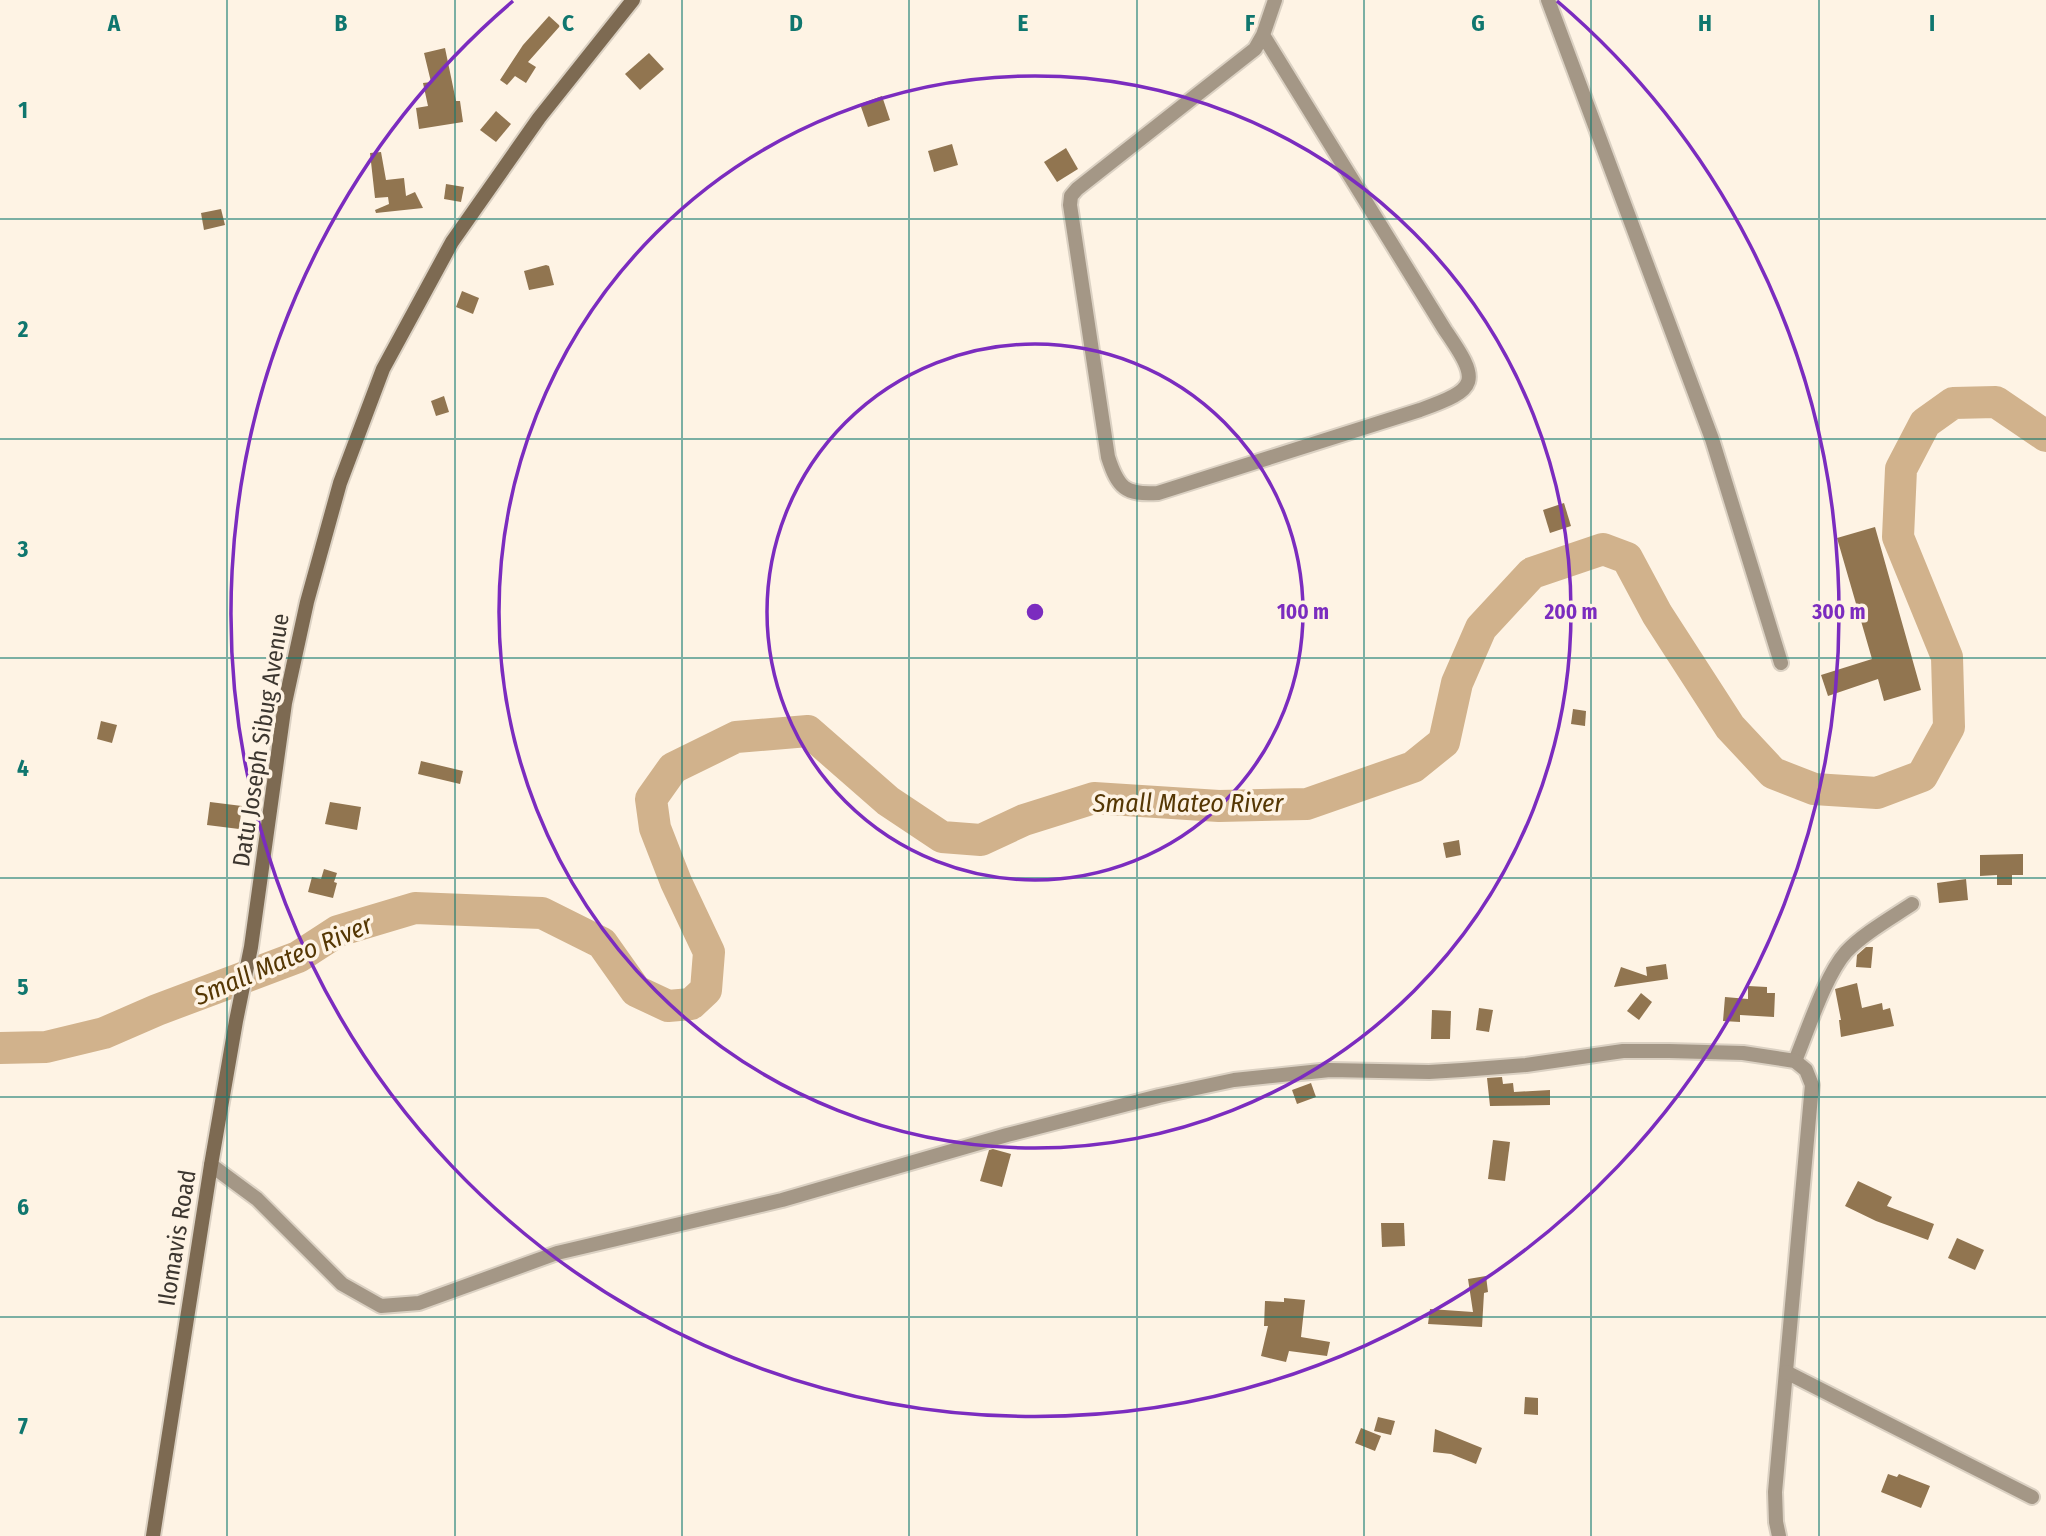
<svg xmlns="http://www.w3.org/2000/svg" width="2046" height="1536" font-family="'Fira Sans Condensed',sans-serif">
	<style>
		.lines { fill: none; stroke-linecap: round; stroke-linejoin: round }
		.river { stroke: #d1b28c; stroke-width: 32 }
		.building { fill: #917550 }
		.minor-casing { stroke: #dbd1c3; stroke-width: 18 }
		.secondary-casing { stroke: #dbd1c3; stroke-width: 18 }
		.minor { stroke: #a49786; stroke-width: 14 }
		.secondary { stroke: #7d6a52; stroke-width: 14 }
		.grid { fill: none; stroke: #0f766e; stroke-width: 2; stroke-opacity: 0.55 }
		.ring { fill: none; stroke: #7b2cbf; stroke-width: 3.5 }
		.labels { text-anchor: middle; stroke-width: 7; stroke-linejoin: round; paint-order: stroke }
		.street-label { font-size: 24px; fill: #3c362f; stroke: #fef3e4 }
		.water-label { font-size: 26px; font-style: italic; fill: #553704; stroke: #fef3e4 }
		.grid-label { font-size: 23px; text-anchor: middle; font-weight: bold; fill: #0f766e; stroke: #fef3e4; stroke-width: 7; stroke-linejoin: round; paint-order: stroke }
		.centre { fill: #7b2cbf; stroke: #fef3e4; stroke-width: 3.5 }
		.ring-label { font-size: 21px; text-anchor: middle; font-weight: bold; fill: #7b2cbf; stroke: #fef3e4; stroke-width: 7; stroke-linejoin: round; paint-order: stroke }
	</style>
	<rect width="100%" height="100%" fill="#fef3e4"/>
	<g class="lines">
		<path class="river" d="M0 1048 46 1047 104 1033 157 1010 298 957 338 931 415 908 542 913 602 943 636 991 668 1006 691 1004 706 990 709 952 676 882 655 828 651 799 673 768 736 737 808 731 888 801 942 837 981 840 1024 820 1094 798 1219 806 1307 804 1413 767 1444 742 1457 683 1481 628 1532 573 1603 549 1627 558 1657 614 1730 727 1773 773 1814 789 1877 793 1922 776 1949 727 1947 657 1898 537 1901 469 1925 423 1953 403 1996 402 2046 436"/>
	</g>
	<g class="building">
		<path d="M549 16 560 26 528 62 536 67 526 83 515 76 507 85 500 80 523 45Z"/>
		<path d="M445 48 456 101H460L463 122 419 129 416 108 428 106 423 83 431 82 424 53Z"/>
		<path d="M649 53 664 69 640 90 625 74Z"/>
		<path d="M882 96 890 120 868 127 860 104Z"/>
		<path d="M496 111 511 124 496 142 480 130Z"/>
		<path d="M952 144 958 165 934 172 928 151Z"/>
		<path d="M1066 148 1078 169 1057 182 1044 162Z"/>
		<path d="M381 152 386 180 404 178 406 196 415 192 423 208 376 213 375 210 389 204 388 197 375 198 370 153Z"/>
		<path d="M446 184 464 187 461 202 444 199Z"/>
		<path d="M221 209 225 225 204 230 201 213Z"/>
		<path d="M546 265 549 266 554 285 529 290 524 271Z"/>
		<path d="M462 291 479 298 473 314 456 307Z"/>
		<path d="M444 396 449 412 436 416 431 401Z"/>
		<path d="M1564 503 1571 526 1550 533 1543 510Z"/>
		<path d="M1875 527 1921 690 1884 701 1878 679 1828 696 1821 675 1872 659 1837 538Z"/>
		<path d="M1573 709 1586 711 1585 726 1571 724Z"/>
		<path d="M101 721 117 725 112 743 97 739Z"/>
		<path d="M421 761 463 771 460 784 418 774Z"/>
		<path d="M210 802 242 806 239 829 207 825Z"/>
		<path d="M330 802 361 807 357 830 325 824Z"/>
		<path d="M1459 840 1461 855 1446 858 1443 843Z"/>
		<path d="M2023 854V875H2012V885H1997V875L1980 876V855Z"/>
		<path d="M324 869 337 873 334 882 337 883 333 898 308 892 312 877 321 879Z"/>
		<path d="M1966 879 1968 900 1939 903 1937 883Z"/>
		<path d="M1866 947H1873L1871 968 1856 967 1857 955Z"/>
		<path d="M1666 964 1668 979 1614 987 1621 967 1647 976 1646 967Z"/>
		<path d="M1857 983 1862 1008 1882 1003 1883 1010 1890 1008 1894 1026 1841 1037 1839 1020H1841L1835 989Z"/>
		<path d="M1748 986 1767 987V993H1775L1774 1017 1740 1015V1022L1723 1021 1725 997 1748 999Z"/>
		<path d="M1641 993 1652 1002 1639 1020 1627 1011Z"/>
		<path d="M1479 1008 1493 1010 1489 1032 1476 1030Z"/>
		<path d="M1432 1010 1451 1011 1450 1039H1431Z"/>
		<path d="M1502 1077 1503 1084 1513 1083 1514 1092 1550 1090V1105L1490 1106 1487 1078Z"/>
		<path d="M1311 1083 1316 1097 1297 1104 1292 1090Z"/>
		<path d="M1493 1140 1510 1142 1505 1181 1488 1179Z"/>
		<path d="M993 1149 1011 1154 1002 1187 980 1181 989 1150Z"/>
		<path d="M1858 1181 1892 1197 1887 1206 1934 1224 1928 1240 1876 1221 1845 1206Z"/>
		<path d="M1381 1223H1404L1405 1246 1382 1247Z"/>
		<path d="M1957 1238 1984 1250 1975 1270 1948 1258Z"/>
		<path d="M1486 1276 1488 1292 1484 1293 1482 1327 1428 1324 1430 1309 1473 1312 1468 1279Z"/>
		<path d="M1284 1298 1305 1300 1301 1337 1330 1342 1327 1356 1289 1351 1286 1362 1261 1356 1268 1326H1264L1265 1301 1284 1302Z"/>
		<path d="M1525 1397 1538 1398V1415L1524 1414Z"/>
		<path d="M1378 1417 1395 1421 1391 1435 1374 1431Z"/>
		<path d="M1361 1428 1381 1436 1375 1451 1355 1443Z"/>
		<path d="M1435 1429 1482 1448 1476 1464 1451 1454 1433 1452Z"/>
		<path d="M1888 1474 1897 1477 1899 1474 1930 1486 1921 1508 1881 1492Z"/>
	</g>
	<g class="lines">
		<g class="minor-casing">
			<g id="minor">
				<path d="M1548 0 1712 439 1781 663"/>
				<path d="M1263 35 1445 330C1481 382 1479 389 1420 410L1158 493C1125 495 1118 488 1108 457L1070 205 1071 196 1077 189 1255 49 1263 35 1275 0"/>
				<path d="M1795 1061C1808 1030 1825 976 1846 952 1863 934 1891 918 1912 904"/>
				<path d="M211 1165 257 1199 342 1284 381 1306 419 1303 557 1253 782 1200 1007 1135 1159 1096 1234 1080 1330 1070 1429 1072 1462 1070 1526 1065 1623 1051H1669L1743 1053 1795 1061 1806 1070 1812 1085 1775 1492 1776 1522 1779 1536"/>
				<path d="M1786 1372 2032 1497"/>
			</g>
		</g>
		<g class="secondary-casing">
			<path id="secondary" d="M153 1536 211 1165 236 1021 251 947 285 703 307 602 340 483 383 369 452 242 539 118 633 0"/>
		</g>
		<use href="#minor" class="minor"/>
		<use href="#secondary" class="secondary"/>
	</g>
	<path class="grid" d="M227 0V1536M455 0V1536M682 0V1536M909 0V1536M1137 0V1536M1364 0V1536M1591 0V1536M1819 0V1536M0 219H2046M0 439H2046M0 658H2046M0 878H2046M0 1097H2046M0 1317H2046"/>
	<g class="ring">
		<circle cx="1035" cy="612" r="268"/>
		<circle cx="1035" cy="612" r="536"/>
		<path d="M1557 1A804 804 0 1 1 513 1"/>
	</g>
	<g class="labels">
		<g class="street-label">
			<text transform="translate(261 740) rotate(-81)" y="8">Datu Joseph Sibug Avenue</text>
			<text transform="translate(177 1238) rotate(-81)" y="8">Ilomavis Road</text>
		</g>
		<g class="water-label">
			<text x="1188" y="812">Small Mateo River</text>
			<text transform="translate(283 960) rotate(-23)" y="9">Small Mateo River</text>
		</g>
	</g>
	<g class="grid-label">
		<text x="114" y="31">A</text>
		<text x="341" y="31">B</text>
		<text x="568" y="31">C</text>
		<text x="796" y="31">D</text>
		<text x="1023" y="31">E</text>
		<text x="1250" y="31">F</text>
		<text x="1478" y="31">G</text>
		<text x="1705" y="31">H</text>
		<text x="1932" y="31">I</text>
		<text x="23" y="118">1</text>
		<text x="23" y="337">2</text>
		<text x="23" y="557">3</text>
		<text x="23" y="776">4</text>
		<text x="23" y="995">5</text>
		<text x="23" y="1215">6</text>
		<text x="23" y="1434">7</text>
	</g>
	<circle cx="1035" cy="612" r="10" class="centre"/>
	<g class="ring-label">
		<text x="1303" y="619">100 m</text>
		<text x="1571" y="619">200 m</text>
		<text x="1839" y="619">300 m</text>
	</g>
</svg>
